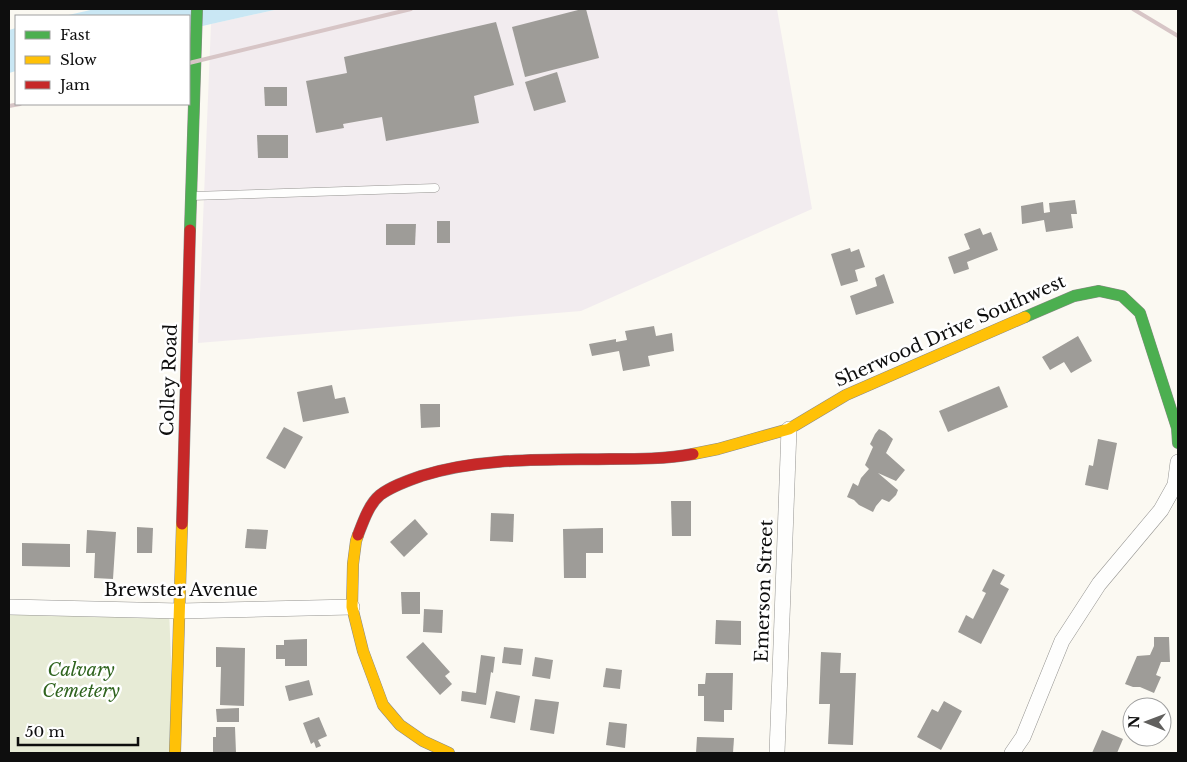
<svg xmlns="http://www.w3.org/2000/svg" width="1187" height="762" font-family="'Libre Baskerville',serif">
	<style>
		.industrial { fill: #f2ecef }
		.cemetery { fill: #e7ebd6 }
		.water { fill: #c9e7f4 }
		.building { fill: #9e9c98 }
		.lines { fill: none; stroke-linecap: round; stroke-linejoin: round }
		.lane-casing { stroke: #959491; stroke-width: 9 }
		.street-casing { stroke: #959491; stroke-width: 16 }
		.fast-casing { stroke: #8b8a87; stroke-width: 12 }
		.slow-casing { stroke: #8b8a87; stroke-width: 12 }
		.jam-casing { stroke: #8b8a87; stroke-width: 12 }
		.lane { stroke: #fefefd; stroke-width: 8 }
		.street { stroke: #fefefd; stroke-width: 15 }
		.fast { stroke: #4caf50; stroke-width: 11 }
		.slow { stroke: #ffc107; stroke-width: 11 }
		.jam { stroke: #c62828; stroke-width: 11 }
		.rail { stroke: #d7c5c6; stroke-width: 4 }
		.labels { text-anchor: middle; stroke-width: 5; stroke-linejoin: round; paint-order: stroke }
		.street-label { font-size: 18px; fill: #0e0e0e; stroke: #fff }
		.park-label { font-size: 18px; font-style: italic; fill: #30641f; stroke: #fff }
	</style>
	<rect width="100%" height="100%" fill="#fbf9f2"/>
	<path class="industrial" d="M279 9H777L812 209 581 311 198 343 211 24Z"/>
	<path class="cemetery" d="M9 607 169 610 175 753H9Z"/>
	<g class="water">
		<path d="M95 9H279L189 29V16H64Z"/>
		<path d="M16 28V71L9 73V30Z"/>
	</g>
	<g class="building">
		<path d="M582 9H586L599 58 525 77 512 27Z"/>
		<path d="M496 22 514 85 474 96 479 123 386 141 382 117 343 124 344 128 316 133 306 81 347 73 344 57Z"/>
		<path d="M557 72 566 102 534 111 525 82Z"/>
		<path d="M264 87H287V106H265Z"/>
		<path d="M257 135H288V158H258Z"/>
		<path d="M1075 200 1077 214H1071L1073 228 1046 232 1044 220 1022 224 1021 206 1043 202 1044 213 1050 212 1049 203Z"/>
		<rect x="437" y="221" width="13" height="22"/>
		<path d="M386 224H416L415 245H386Z"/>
		<path d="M980 228 983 235 991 232 998 250 967 262 969 269 954 274 948 257 970 249 964 234Z"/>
		<path d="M850 248 851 252 859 249 865 267 855 270 858 281 841 286 831 254Z"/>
		<path d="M884 274 894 303 856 315 850 296 877 286 875 278Z"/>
		<path d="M654 326 656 336 672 333 674 351 648 356 650 366 623 371 619 351 592 356 589 344 616 339V342L627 340 625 331Z"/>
		<path d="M1078 336 1092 361 1071 373 1064 362 1050 370 1042 357Z"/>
		<path d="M332 385 335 399 345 397 349 413 303 422 297 392Z"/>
		<path d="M999 386 1008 407 948 432 939 411Z"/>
		<path d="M420 404H440V427L421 428Z"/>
		<path d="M284 427 303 437 285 469 266 458Z"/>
		<path d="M879 429 885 432 893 439 886 453 905 470 896 481 878 473 898 490 896 495 889 502 882 499 876 506 873 512 859 505 854 500 847 497 853 483 858 486 861 478 869 469 865 465 873 447 870 444 875 434Z"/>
		<path d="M1098 439 1117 443 1108 490 1085 485 1089 465 1093 466Z"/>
		<path d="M671 501H691V536H672Z"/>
		<path d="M491 513 514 514 513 542 490 541Z"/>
		<path d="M415 519 428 534 404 557 390 542Z"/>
		<path d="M137 527 153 528 152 553H137Z"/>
		<path d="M603 528V553H586V578H564L563 529Z"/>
		<path d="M247 529 268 530 266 549 245 548Z"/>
		<path d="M87 530 116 532 113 579 94 578 95 553H86Z"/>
		<path d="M22 543 70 544V567L22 566Z"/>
		<path d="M993 569 1005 575 1000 584 1009 589 981 644 958 632 966 615 973 619 986 593 982 591Z"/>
		<path d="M401 592H420V614H402Z"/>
		<path d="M424 609 443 610 442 633 423 632Z"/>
		<path d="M716 620 741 621V645L715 644Z"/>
		<path d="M1154 637H1169L1170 662H1161L1156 675 1161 677 1154 693 1140 687H1133L1125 684 1137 656 1150 655 1154 646Z"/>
		<path d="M307 639V666H285V659H276V645H284V640Z"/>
		<path d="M423 642 450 672 445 676 452 684 440 695 406 657Z"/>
		<path d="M216 647 245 648 244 706 220 705 221 667H216Z"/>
		<path d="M504 647 523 649 521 665 502 663Z"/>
		<path d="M821 652 841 653 840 673H856L853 745 828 744 830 704H819Z"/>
		<path d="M481 655 495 657 493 673 491 672 486 705 461 701 462 691 476 693Z"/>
		<path d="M535 657 553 660 550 679 532 676Z"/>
		<path d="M606 668 622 670 620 689 603 687Z"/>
		<path d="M706 673H733L732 710H724V722L704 721V696H698V684H705Z"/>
		<path d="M309 680 313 695 289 701 285 686Z"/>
		<path d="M496 691 520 696 515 723 490 718Z"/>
		<path d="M535 699 559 702 554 734 530 730Z"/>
		<path d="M944 701 962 711 941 750 917 737 932 709 938 712Z"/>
		<path d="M239 708V722H217L216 709Z"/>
		<path d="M319 717 327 736 318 740 321 746 316 748 314 742 311 744 303 723Z"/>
		<path d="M609 722 627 724 625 748 606 745Z"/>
		<path d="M216 727H235L236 753H213V737H216Z"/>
		<path d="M1102 730 1123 739 1117 753H1092Z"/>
		<path d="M697 737 734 738 733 753H696Z"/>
	</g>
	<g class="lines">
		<g class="lane-casing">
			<path id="lane" d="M192 196 435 188"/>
		</g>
		<g class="street-casing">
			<g id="street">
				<path d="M9 607 180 611 352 607"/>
				<path d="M777 753 789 429"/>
				<path d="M1012 753 1023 737 1062 641 1099 584 1161 510 1175 485 1178 462"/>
			</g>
		</g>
		<g class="fast-casing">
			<g id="fast">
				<path d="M190 230 197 9"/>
				<path d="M1025 317 1074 296 1099 291 1122 296 1140 313 1177 428 1178 443"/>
			</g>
		</g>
		<g class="slow-casing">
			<g id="slow">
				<path d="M693 454 718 449 789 429 846 395 1025 317"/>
				<path d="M358 535 356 541 353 564 352 607 363 651 383 705 400 725 423 741 449 753"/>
				<path d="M175 753 182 524"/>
			</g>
		</g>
		<g class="jam-casing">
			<g id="jam">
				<path d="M182 524 190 230"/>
				<path d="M358 535C363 522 369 504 380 495 392 486 407 481 421 476 481 457 547 460 610 459 638 459 666 459 693 454"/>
			</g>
		</g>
		<use href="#lane" class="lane"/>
		<use href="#street" class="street"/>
		<use href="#fast" class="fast"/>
		<use href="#slow" class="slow"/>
		<use href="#jam" class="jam"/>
		<g class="rail">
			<path d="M1133 9 1178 36"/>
			<path d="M189 63 411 9"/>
			<path d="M9 106 20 104"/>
		</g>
	</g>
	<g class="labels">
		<g class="street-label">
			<text transform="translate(950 331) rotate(-24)" y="6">Sherwood Drive Southwest</text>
			<text transform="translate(169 380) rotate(-88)" y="6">Colley Road</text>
			<text x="181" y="596">Brewster Avenue</text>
			<text transform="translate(764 591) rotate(-88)" y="6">Emerson Street</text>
		</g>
		<g class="park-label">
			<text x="81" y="676">Calvary<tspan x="81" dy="21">Cemetery</tspan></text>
		</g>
	</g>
	<rect width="1187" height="762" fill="none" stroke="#0e0e0e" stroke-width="20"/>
	<rect x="15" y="15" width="175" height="90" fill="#ffffff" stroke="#9f9f9f"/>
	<rect x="25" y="31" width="25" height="8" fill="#4caf50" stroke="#9f9f9f"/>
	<text x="60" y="40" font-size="15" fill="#0e0e0e">Fast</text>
	<rect x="25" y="56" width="25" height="8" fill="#ffc107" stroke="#9f9f9f"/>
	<text x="60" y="65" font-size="15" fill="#0e0e0e">Slow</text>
	<rect x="25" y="81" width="25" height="8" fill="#c62828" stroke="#9f9f9f"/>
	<text x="60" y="90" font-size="15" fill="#0e0e0e">Jam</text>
	<g transform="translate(1147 722) rotate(271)"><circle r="24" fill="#ffffff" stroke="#9f9f9f"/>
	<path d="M0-4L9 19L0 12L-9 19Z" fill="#61605e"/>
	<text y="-8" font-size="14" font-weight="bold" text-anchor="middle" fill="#0e0e0e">N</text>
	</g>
	<path d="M18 737v8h120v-8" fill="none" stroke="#0e0e0e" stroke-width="2.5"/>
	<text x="25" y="737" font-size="15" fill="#0e0e0e" stroke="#ffffff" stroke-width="4" paint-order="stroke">50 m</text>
</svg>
